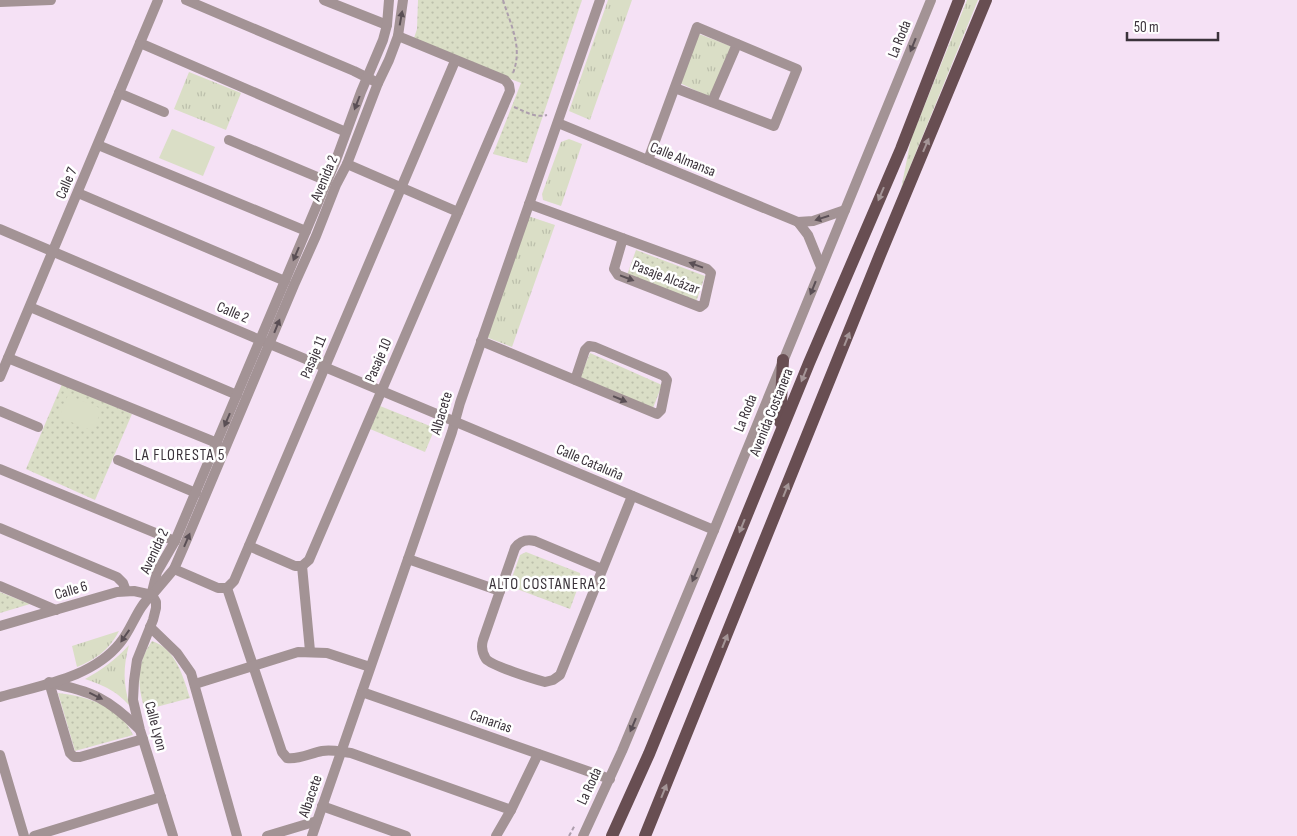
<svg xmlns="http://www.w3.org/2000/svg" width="1297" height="836" font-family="'Sofia Sans Condensed',sans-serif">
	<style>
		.grass { fill: url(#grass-tufts) }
		.park { fill: url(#park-dots) }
		.garden { fill: #dadec6 }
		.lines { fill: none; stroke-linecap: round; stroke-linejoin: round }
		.path { stroke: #ad9ead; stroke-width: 2; stroke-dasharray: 4 2.5; stroke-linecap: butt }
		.minor { stroke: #a39395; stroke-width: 10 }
		.tertiary { stroke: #a39395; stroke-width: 10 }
		.primary { stroke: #684e52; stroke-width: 12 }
		.oneway { fill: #5a4f55 }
		.oneway2 { fill: #a49597 }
		.labels { text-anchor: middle; stroke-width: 5; stroke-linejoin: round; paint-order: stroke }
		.street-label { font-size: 15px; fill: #3a323a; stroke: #fff }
		.neighbourhood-label { font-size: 16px; letter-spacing: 1px; fill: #3a323a; stroke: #fff }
	</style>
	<defs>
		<pattern id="grass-tufts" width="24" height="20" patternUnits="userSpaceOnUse" patternTransform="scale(1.25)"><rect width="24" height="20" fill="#dadec6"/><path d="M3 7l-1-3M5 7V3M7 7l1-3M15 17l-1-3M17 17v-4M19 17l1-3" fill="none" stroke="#bcbfab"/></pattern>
		<pattern id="park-dots" width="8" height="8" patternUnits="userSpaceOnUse" patternTransform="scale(1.25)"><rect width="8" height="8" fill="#dadec6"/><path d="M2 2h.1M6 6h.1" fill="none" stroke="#bcbfab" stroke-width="1.8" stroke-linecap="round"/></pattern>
	</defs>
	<rect width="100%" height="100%" fill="#f5e1f5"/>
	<g class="grass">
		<path d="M608 0H632L590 120 569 111Z"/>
		<path d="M967 0H978L901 189 911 139Z"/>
		<path d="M699 34 736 48 713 99 680 83Z"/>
		<path d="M189 72 241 93 226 130 174 109Z"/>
		<path d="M569 139 582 144 561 206 543 200 542 194 561 142Z"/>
		<path d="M528 216 555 225 512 347 486 337Z"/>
		<path d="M119 631C109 650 96 659 77 667L72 646Z"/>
		<path d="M129 645C123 667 123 684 130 706 115 690 105 686 85 679 102 670 115 660 129 645Z"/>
	</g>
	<g class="park">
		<path d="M418 0H582L527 163 493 154 521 83 470 63 411 47 417 29Z"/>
		<path d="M636 250 705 276 696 302 627 275Z"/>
		<path d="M590 353 662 385 653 408 580 377Z"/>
		<path d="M62 384 132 414 95 500 26 469Z"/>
		<path d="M380 406 435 428 425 452 370 429Z"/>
		<path d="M526 552 580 573 581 579 570 609 509 586 520 555Z"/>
		<path d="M0 592 30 604 0 613Z"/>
		<path d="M152 641C176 649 183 676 190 698L145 710C137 684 136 664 152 641Z"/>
		<path d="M58 693C86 696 120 706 133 735L75 751Z"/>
	</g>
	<g class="garden">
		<path d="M172 129 215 147 203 176 159 158Z"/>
		<path d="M68 395 102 409 93 431 59 417Z"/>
	</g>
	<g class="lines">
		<g class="path">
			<path d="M503 0C511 26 523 47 513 73"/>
			<path d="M514 107C526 112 535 118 547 115"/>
			<path d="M569 836 575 825"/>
		</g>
		<g class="minor">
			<path d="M186 0 354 71 378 83"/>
			<path d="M324 0 387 25"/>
			<path d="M0 2 51 0"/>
			<path d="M140 43 346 132"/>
			<path d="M119 93 164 112"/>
			<path d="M712 102 737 44"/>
			<path d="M558 123 798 222 813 221 845 210"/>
			<path d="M229 140 327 181"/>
			<path d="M98 145 306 231"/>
			<path d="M648 160 697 27 797 69 774 126 675 88"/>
			<path d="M347 164 458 212"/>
			<path d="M78 193 285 281"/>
			<path d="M529 204 707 269 711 273 704 304 700 307 618 275 614 269 623 238"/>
			<path d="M798 222 808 235 821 267"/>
			<path d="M0 229 260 340"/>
			<path d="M30 307 237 395"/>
			<path d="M481 341 657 414 661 410 667 380 664 376 595 347 589 346 585 350 575 380"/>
			<path d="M8 358 217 443"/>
			<path d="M0 377 158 0"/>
			<path d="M0 411 38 427"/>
			<path d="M118 460 196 493"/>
			<path d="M0 469 175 541"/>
			<path d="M0 528 117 577 123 583 126 591"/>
			<path d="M249 546 295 566H302"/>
			<path d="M408 559 500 591"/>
			<path d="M302 566 309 560 510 91 509 85 505 80 398 36"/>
			<path d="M302 566 310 651"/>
			<path d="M174 569 218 588H227"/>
			<path d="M602 569 535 541C526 539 520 541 515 548L483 640C481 647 482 653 486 659 492 666 534 679 545 682L553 680 560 675 632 496"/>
			<path d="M0 586 56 610"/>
			<path d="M227 588 234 581 455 61"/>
			<path d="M227 588 282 752 287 758C298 760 311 753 322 751 332 749 341 752 351 753L511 810"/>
			<path d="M150 627 177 653 191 673 237 836"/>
			<path d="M49 682 70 753 74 757H80L143 739"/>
			<path d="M50 683C92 691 109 699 139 729"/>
			<path d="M195 684 298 652 327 653 370 667"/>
			<path d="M362 692 610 779"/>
			<path d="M0 697C41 685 92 678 120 643 132 629 137 607 152 595L156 602V608L153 620 137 660 134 681 133 700 140 730 173 836"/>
			<path d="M0 755 24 836"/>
			<path d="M322 806 406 836"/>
			<path d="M34 836 161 797"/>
			<path d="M267 836 317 821"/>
			<path d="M312 836 452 432 460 403 600 0"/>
			<path d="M496 836 511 810 538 754"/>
			<path d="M583 836 622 751 714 530"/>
		</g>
		<g class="tertiary">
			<path d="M260 340 714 530 931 0"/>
			<path d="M152 592 157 572 175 541 336 160 361 92 383 40 387 25 389 0"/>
			<path d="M152 595 174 569 184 546 294 285 316 236 336 185 347 164 378 83 389 60 398 36 403 0"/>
			<path d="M0 626 117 592 134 591 152 595"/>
		</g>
		<g class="primary">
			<path d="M780 422 783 360"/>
			<path d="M612 836 649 754 809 363 901 149 959 0"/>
			<path d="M645 836 880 255 986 0"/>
		</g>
	</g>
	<defs><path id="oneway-solid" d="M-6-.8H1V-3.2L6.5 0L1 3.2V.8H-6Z" transform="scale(1.25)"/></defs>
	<g class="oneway">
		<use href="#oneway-solid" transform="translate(401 18) rotate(-80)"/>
		<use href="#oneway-solid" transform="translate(913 45) rotate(112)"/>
		<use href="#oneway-solid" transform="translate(357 103) rotate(111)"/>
		<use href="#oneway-solid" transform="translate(822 218) rotate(162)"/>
		<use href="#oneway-solid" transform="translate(296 254) rotate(113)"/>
		<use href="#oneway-solid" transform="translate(696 265) rotate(-160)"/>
		<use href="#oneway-solid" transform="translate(627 278) rotate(21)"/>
		<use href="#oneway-solid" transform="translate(813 288) rotate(112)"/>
		<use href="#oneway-solid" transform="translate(277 326) rotate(-68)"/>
		<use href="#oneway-solid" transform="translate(620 399) rotate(23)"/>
		<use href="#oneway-solid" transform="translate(227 420) rotate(113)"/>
		<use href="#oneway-solid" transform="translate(187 540) rotate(-67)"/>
		<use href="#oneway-solid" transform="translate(695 575) rotate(113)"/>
		<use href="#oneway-solid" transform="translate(125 636) rotate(125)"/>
		<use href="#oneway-solid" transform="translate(96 696) rotate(26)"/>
		<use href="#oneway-solid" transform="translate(633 725) rotate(113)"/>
	</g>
	<g class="oneway2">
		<use href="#oneway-solid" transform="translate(926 145) rotate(-67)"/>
		<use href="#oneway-solid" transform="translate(881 194) rotate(113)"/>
		<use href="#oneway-solid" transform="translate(847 339) rotate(-68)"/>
		<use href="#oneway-solid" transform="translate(804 375) rotate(112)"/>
		<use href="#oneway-solid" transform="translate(786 490) rotate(-68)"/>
		<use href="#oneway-solid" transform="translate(742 526) rotate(112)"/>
		<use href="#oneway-solid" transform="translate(725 641) rotate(-68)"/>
		<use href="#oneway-solid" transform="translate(664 791) rotate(-68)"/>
	</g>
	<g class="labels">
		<g class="street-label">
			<text transform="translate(899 39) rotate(-68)" y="5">La Roda</text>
			<text transform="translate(683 159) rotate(22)" y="5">Calle Almansa</text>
			<text transform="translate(324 178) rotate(-67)" y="5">Avenida 2</text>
			<text transform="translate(66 183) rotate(-67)" y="5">Calle 7</text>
			<text transform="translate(666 277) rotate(21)" y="5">Pasaje Alcázar</text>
			<text transform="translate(233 312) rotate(23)" y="5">Calle 2</text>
			<text transform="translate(313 357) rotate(-67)" y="5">Pasaje 11</text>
			<text transform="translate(378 360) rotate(-67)" y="5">Pasaje 10</text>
			<text transform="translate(771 412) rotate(-68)" y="5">Avenida Costanera</text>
			<text transform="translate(441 413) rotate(-73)" y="5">Albacete</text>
			<text transform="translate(745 413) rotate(-68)" y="5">La Roda</text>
			<text transform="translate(590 462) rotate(23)" y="5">Calle Cataluña</text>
			<text transform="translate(154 551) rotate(-65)" y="5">Avenida 2</text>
			<text transform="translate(71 590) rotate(-16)" y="5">Calle 6</text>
			<text transform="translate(491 721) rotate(19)" y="5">Canarias</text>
			<text transform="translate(156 726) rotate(75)" y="5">Calle Lyon</text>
			<text transform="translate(589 786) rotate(-65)" y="5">La Roda</text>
			<text transform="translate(310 796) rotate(-71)" y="5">Albacete</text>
		</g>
		<g class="neighbourhood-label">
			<text x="180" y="460">LA FLORESTA 5</text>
			<text x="548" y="589">ALTO COSTANERA 2</text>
		</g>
	</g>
	<path d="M1127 32v8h91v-8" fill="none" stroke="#3a323a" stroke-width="2.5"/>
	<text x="1134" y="32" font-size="15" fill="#3a323a" stroke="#ffffff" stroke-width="4" paint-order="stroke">50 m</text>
</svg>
